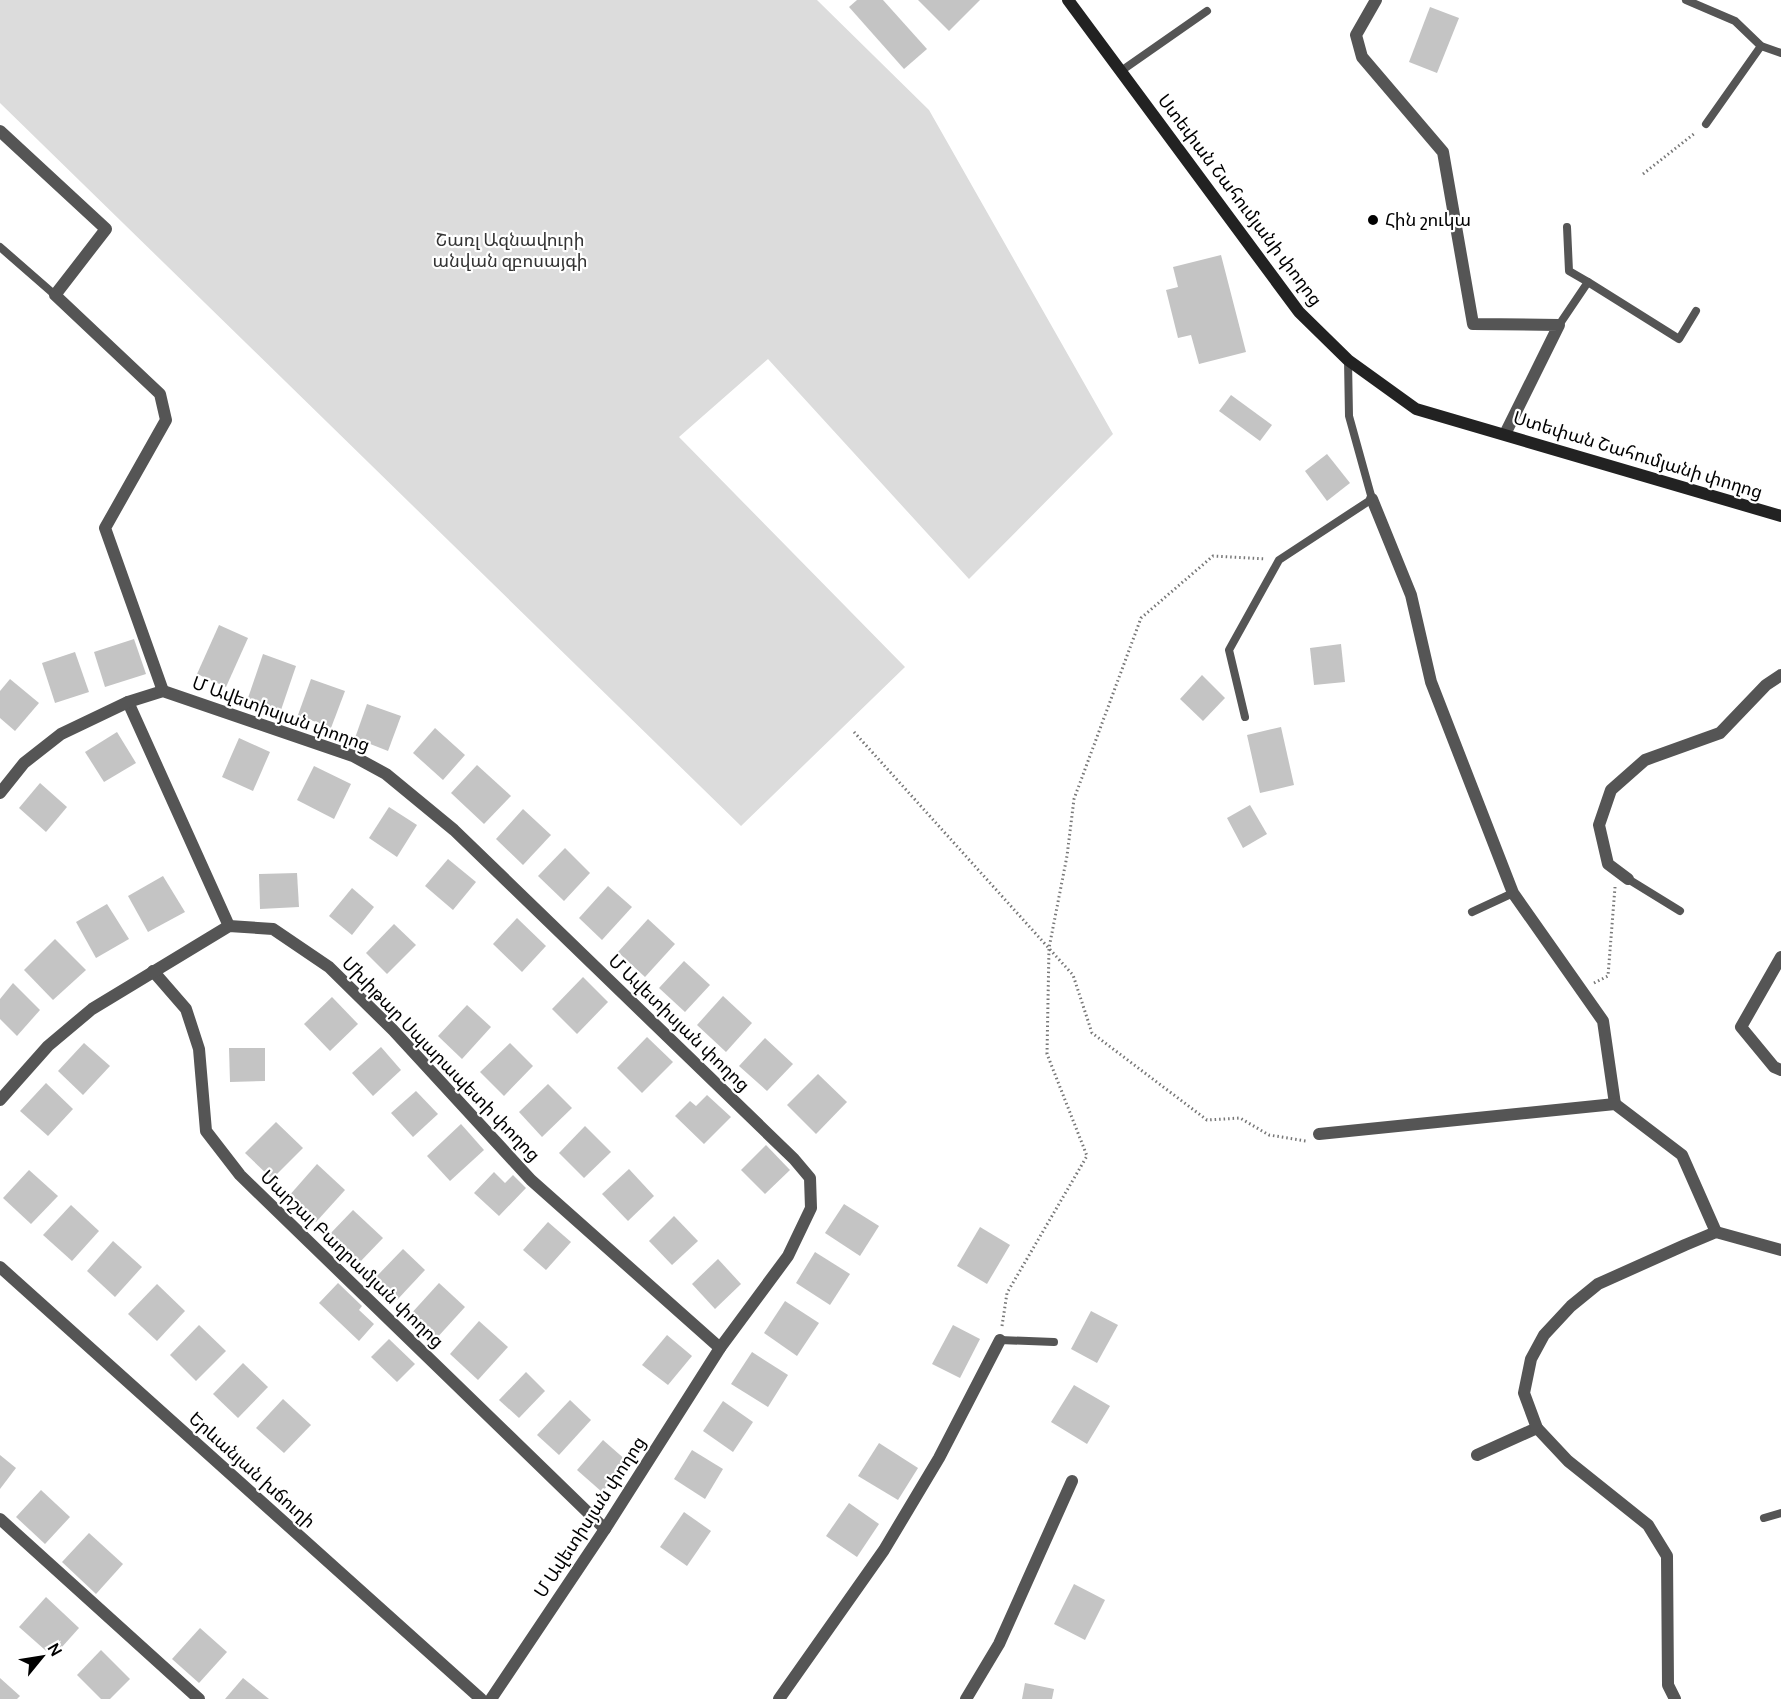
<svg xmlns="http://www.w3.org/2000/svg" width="1781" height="1699" font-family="Manrope,'Noto Sans Armenian',sans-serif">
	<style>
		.green { fill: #dcdcdc }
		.building { fill: #c4c4c4 }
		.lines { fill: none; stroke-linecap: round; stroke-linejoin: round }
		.path { stroke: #777; stroke-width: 3; stroke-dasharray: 1.5 3; stroke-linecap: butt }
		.service { stroke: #555; stroke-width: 8 }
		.minor { stroke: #555; stroke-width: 12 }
		.tertiary { stroke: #555; stroke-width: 12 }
		.secondary { stroke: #222; stroke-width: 12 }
		.poi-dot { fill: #000; stroke: #fff; stroke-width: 2 }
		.labels { text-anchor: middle; stroke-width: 4.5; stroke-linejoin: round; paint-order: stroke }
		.street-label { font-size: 18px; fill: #000; stroke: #fff }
		.poi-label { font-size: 18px; fill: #000; stroke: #fff; text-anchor: start }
		.park-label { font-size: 18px; fill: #333; stroke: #fff }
	</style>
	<rect width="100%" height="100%" fill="#fff"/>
	<path class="green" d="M0 0H817L929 110 1113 434 969 579 768 359 679 437 905 667 741 826 0 103Z"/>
	<g class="building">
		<path d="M857 0H883L927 49 904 69 849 7Z"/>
		<path d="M918 0H980L949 31Z"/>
		<path d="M1430 7 1459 18 1437 73 1409 62Z"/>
		<path d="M1221 255 1246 352 1199 364 1191 335 1178 338 1166 290 1178 287 1173 267Z"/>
		<path d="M1231 395 1272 425 1260 441 1219 411Z"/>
		<path d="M1327 454 1350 483 1327 501 1305 471Z"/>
		<path d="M219 625 248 638 226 687 197 674Z"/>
		<path d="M134 639 146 674 105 687 94 652Z"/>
		<path d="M1341 644 1345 682 1314 685 1310 648Z"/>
		<path d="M75 652 89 692 55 703 42 663Z"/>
		<path d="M263 654 296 666 281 710 248 698Z"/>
		<path d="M1202 675 1225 698 1203 721 1180 699Z"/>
		<path d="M10 679 39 703 15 731 0 718V691Z"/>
		<path d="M311 679 345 691 331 728 298 715Z"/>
		<path d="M367 704 401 716 388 751 355 738Z"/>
		<path d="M1281 727 1294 785 1260 793 1247 735Z"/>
		<path d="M435 728 465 755 443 780 413 753Z"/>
		<path d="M117 732 136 763 104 782 85 752Z"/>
		<path d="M239 738 270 752 253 791 222 777Z"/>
		<path d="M477 765 511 796 484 824 451 793Z"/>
		<path d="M314 766 351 784 334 819 297 800Z"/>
		<path d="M40 783 67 807 46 832 19 808Z"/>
		<path d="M1250 805 1267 834 1243 848 1227 818Z"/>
		<path d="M389 807 417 825 397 857 369 838Z"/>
		<path d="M523 809 551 835 523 865 496 839Z"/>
		<path d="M565 848 590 873 564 901 538 876Z"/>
		<path d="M448 859 476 882 453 910 425 886Z"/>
		<path d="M297 873 299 907 260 909 259 874Z"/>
		<path d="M163 876 185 912 148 932 128 896Z"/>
		<path d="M608 886 632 907 602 940 579 918Z"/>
		<path d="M352 888 374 907 352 935 329 916Z"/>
		<path d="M107 904 129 939 96 958 76 922Z"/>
		<path d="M517 918 546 946 522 972 493 944Z"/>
		<path d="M648 919 675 944 645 977 618 952Z"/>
		<path d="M394 924 416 945 387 974 366 953Z"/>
		<path d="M55 939 86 970 53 1000 24 970Z"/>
		<path d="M684 961 710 985 685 1012 659 988Z"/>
		<path d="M583 977 608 1002 577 1034 552 1009Z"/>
		<path d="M13 983 40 1010 17 1036 0 1019V999Z"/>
		<path d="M723 996 752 1023 726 1052 697 1025Z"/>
		<path d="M332 997 358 1024 330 1051 304 1024Z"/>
		<path d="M467 1005 491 1027 462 1059 438 1036Z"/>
		<path d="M647 1037 673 1062 642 1093 617 1068Z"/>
		<path d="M765 1038 793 1064 767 1091 739 1066Z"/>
		<path d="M84 1043 110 1066 83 1095 58 1071Z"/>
		<path d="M510 1043 533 1066 504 1096 480 1072Z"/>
		<path d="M381 1047 401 1070 373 1096 352 1073Z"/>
		<path d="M229 1048H265V1081L230 1082Z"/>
		<path d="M818 1074 847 1102 816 1134 787 1105Z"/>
		<path d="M46 1083 73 1109 48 1136 20 1111Z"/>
		<path d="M548 1084 572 1108 542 1137 519 1112Z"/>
		<path d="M416 1091 438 1114 413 1137 391 1113Z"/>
		<path d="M707 1095 731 1117 704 1144 675 1116 690 1101 696 1106Z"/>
		<path d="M276 1122 303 1148 272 1179 245 1153Z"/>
		<path d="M461 1124 484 1150 450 1181 427 1156Z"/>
		<path d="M585 1126 611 1152 584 1178 559 1153Z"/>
		<path d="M766 1145 790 1170 765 1194 741 1170Z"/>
		<path d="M317 1164 345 1190 316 1222 288 1197Z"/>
		<path d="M629 1169 654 1196 628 1221 602 1194Z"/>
		<path d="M29 1170 58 1196 31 1224 3 1198Z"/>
		<path d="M494 1172 505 1183 513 1175 526 1188 499 1216 474 1193Z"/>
		<path d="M844 1204 879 1226 860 1256 825 1233Z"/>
		<path d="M71 1205 99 1231 72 1261 43 1235Z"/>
		<path d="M353 1210 383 1238 358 1264 328 1236Z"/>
		<path d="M674 1216 698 1241 672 1265 649 1241Z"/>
		<path d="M548 1222 571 1242 546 1270 523 1250Z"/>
		<path d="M980 1227 1010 1245 987 1284 957 1266Z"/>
		<path d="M113 1241 142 1267 115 1297 87 1271Z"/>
		<path d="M403 1249 425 1270 397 1300 375 1278Z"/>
		<path d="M815 1252 850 1274 830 1305 796 1283Z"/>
		<path d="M718 1259 741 1284 715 1309 692 1284Z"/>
		<path d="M338 1283 362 1306 359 1310 374 1324 359 1341 319 1303Z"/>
		<path d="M439 1283 465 1307 435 1340 409 1316Z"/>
		<path d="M157 1284 185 1311 157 1341 128 1314Z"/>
		<path d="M785 1301 819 1323 797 1356 764 1333Z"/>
		<path d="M1091 1311 1118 1325 1097 1363 1071 1349Z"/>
		<path d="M479 1321 508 1347 478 1380 450 1354Z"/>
		<path d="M199 1325 226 1351 196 1381 170 1355Z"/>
		<path d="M953 1325 980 1339 960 1378 932 1364Z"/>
		<path d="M667 1335 692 1356 668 1385 642 1365Z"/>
		<path d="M389 1339 415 1364 397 1382 371 1357Z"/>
		<path d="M752 1352 788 1375 768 1407 731 1384Z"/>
		<path d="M243 1363 268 1387 238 1418 213 1394Z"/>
		<path d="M526 1372 545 1391 519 1418 499 1400Z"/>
		<path d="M1074 1385 1110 1406 1087 1444 1051 1422Z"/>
		<path d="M283 1399 311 1425 284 1453 256 1428Z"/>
		<path d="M570 1400 591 1420 559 1455 537 1435Z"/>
		<path d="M723 1401 753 1422 733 1452 703 1431Z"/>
		<path d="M603 1440 628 1462 602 1492 577 1470Z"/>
		<path d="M879 1443 918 1468 898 1500 858 1476Z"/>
		<path d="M692 1450 723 1469 705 1499 674 1479Z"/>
		<path d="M0 1455 16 1468 0 1489Z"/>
		<path d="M41 1490 70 1517 45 1544 16 1517Z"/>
		<path d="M849 1503 879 1524 857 1557 826 1536Z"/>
		<path d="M684 1512 711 1531 687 1566 660 1547Z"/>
		<path d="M89 1533 123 1564 96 1594 62 1562Z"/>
		<path d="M1074 1584 1105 1600 1085 1640 1054 1624Z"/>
		<path d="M46 1597 79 1628 53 1657 19 1627Z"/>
		<path d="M200 1628 227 1652 199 1683 172 1659Z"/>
		<path d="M101 1650 130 1679 110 1699H101L77 1675Z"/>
		<path d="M0 1678 20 1696 17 1699H0Z"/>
		<path d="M243 1678 269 1699H225Z"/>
		<path d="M1025 1683 1054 1689 1052 1699H1022Z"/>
	</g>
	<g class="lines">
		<g class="path">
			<path d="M1643 174 1695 133"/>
			<path d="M854 732 1073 975 1092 1033 1207 1120 1240 1118 1269 1135 1306 1141"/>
			<path d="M1594 983 1608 976 1615 887"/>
			<path d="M1002 1326 1007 1293 1087 1156 1047 1054 1049 948 1067 856 1074 799 1141 618 1213 556 1266 559"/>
		</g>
		<g class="service">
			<path d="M1686 0 1735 21 1761 46 1781 53"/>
			<path d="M1121 71 1207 11"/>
			<path d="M1706 124 1761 46"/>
			<path d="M1567 227 1569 271 1588 282"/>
			<path d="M0 247 55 295"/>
			<path d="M1559 325 1588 282 1679 339 1696 311"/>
			<path d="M1245 717 1229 650 1279 560 1372 499 1349 416 1348 360"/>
			<path d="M1628 879 1680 911"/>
			<path d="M1472 912 1513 893"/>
			<path d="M1000 1340 1054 1342"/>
			<path d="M1764 1518 1781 1513"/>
		</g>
		<g class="minor">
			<path d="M1376 0 1356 35 1362 57 1443 152 1473 324 1559 325 1505 434"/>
			<path d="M0 131 106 229 55 295 160 394 166 420 105 528 163 691"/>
			<path d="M1372 499 1411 595 1431 682 1513 893 1603 1021 1615 1104"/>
			<path d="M128 702 229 926"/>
			<path d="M0 793 24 763 61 734 128 702 163 691 353 756 386 774 454 830 794 1159 810 1178 811 1208 788 1256 720 1348 605 1529 491 1699"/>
			<path d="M1628 879 1608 864 1599 825 1611 790 1645 760 1720 733 1766 685 1781 675"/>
			<path d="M1781 957 1741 1027 1774 1067 1781 1070"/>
			<path d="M153 971 186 1009 199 1049 206 1131 240 1175 605 1529"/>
			<path d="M0 1100 48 1046 92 1009 229 926 273 929 329 967 393 1030 531 1180 720 1348"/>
			<path d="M1319 1134 1615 1104 1682 1155 1716 1232"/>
			<path d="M1477 1455 1537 1428"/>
			<path d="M0 1519 199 1699"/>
			<path d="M779 1699 884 1550 939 1458 1000 1340"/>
			<path d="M966 1699 999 1644 1072 1481"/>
			<path d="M1675 1699 1668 1685 1667 1556 1648 1525 1568 1461 1537 1428 1524 1393 1531 1359 1544 1335 1571 1306 1598 1284 1685 1245 1716 1232 1781 1250"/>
		</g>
		<path class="tertiary" d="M0 1267 481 1699"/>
		<path class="secondary" d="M1068 0 1299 312 1348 360 1416 409 1781 516"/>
	</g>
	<circle class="poi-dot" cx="1373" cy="220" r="6"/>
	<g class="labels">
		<g class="street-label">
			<text transform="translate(1240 200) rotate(53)" y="6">Ստեփան Շահումյանի փողոց</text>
			<text transform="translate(1638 455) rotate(17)" y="6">Ստեփան Շահումյանի փողոց</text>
			<text transform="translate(281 714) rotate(20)" y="6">Մ Ավետիսյան փողոց</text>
			<text transform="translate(679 1023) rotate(44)" y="6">Մ Ավետիսյան փողոց</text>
			<text transform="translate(441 1059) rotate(46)" y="6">Մխիթար Սպարապետի փողոց</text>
			<text transform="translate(352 1259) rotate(44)" y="6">Մարշալ Բաղրամյան փողոց</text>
			<text transform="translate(252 1470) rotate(42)" y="6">Երևանյան խճուղի</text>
			<text transform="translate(590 1517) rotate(-57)" y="6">Մ Ավետիսյան փողոց</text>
		</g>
		<g class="poi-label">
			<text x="1385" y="226">Հին շուկա</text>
		</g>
		<g class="park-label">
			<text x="510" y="246">Շառլ Ազնավուրի<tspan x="510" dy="21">անվան զբոսայգի</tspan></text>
		</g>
	</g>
	<g transform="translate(42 1657) rotate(60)" stroke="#ffffff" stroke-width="4.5" paint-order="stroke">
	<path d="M0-4.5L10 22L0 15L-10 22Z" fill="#000000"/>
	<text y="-9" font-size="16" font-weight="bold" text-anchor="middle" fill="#000000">N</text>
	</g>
</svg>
